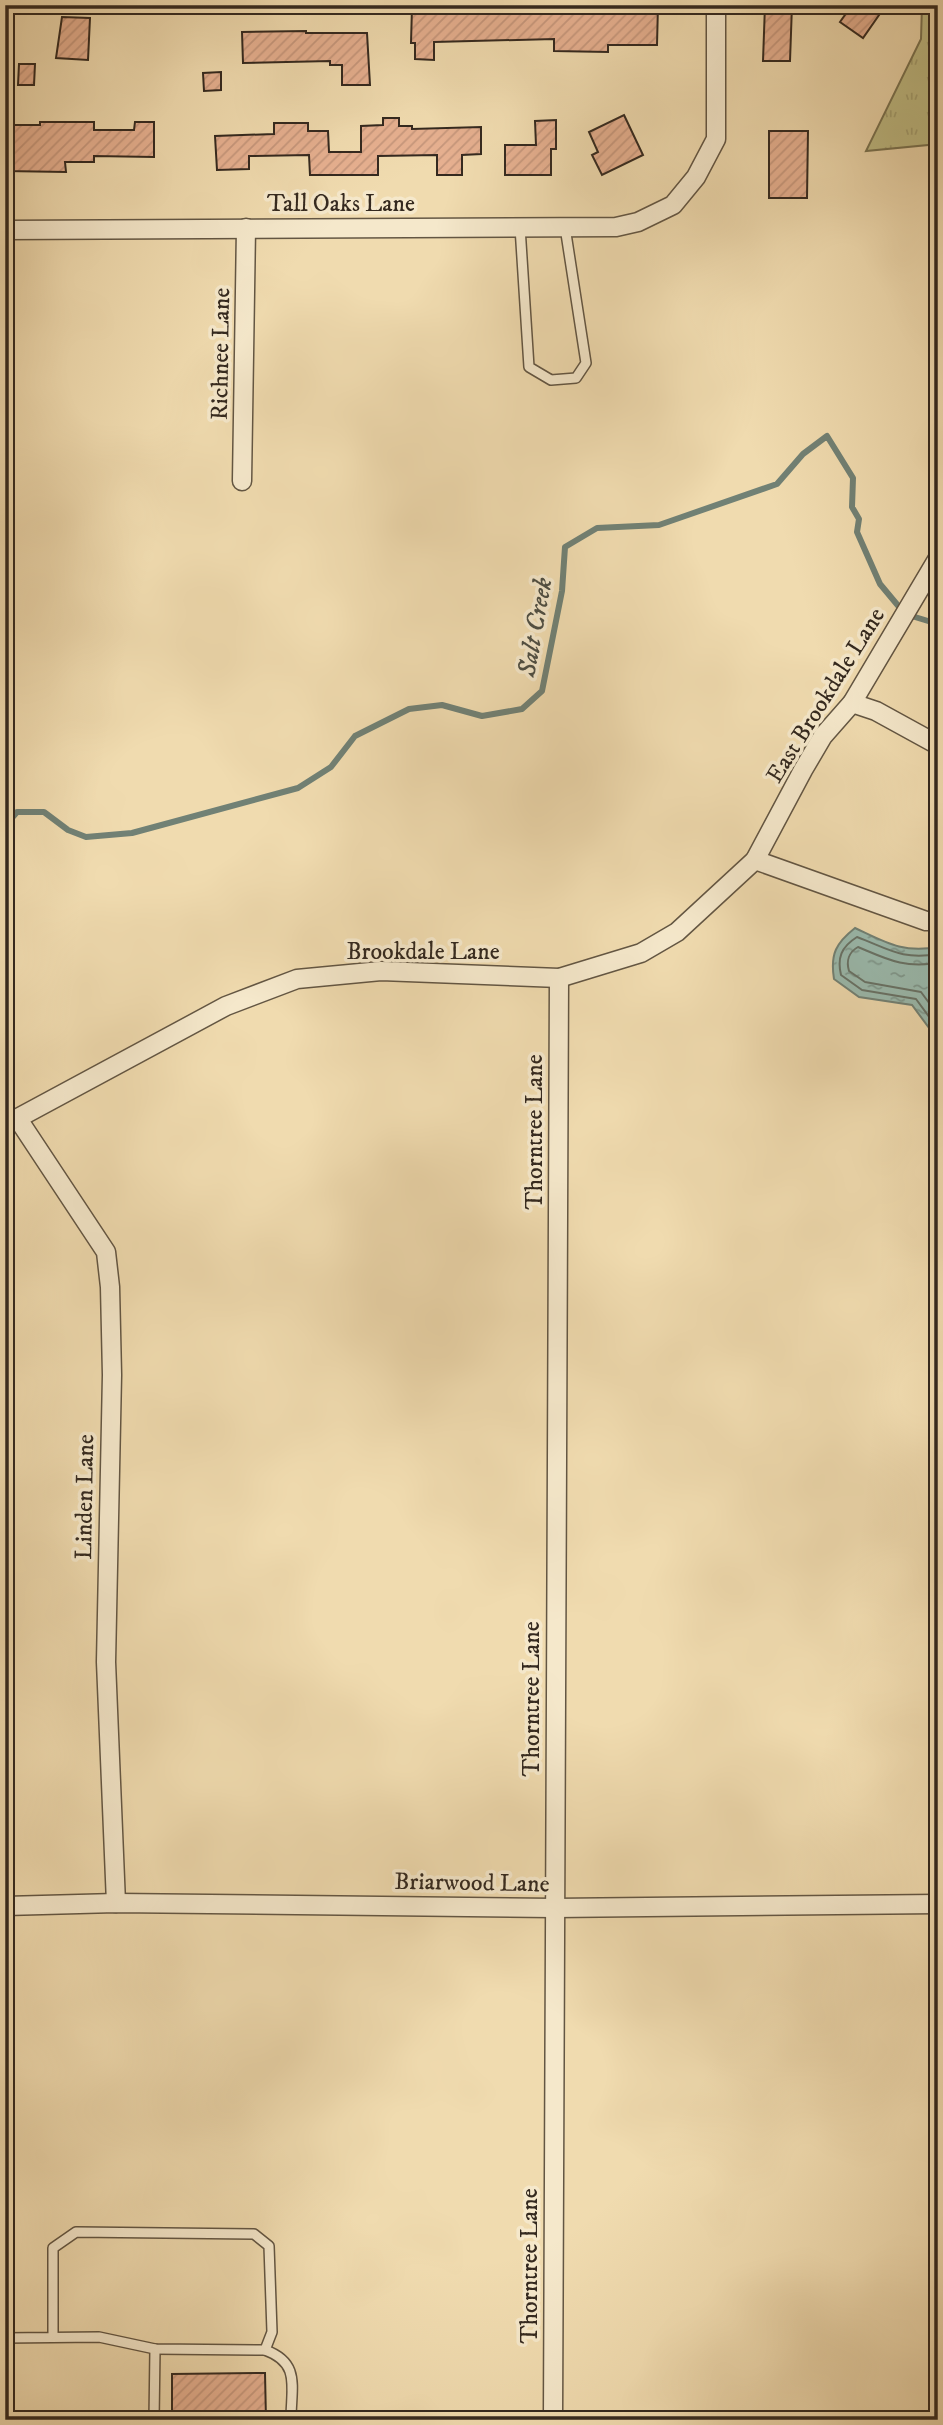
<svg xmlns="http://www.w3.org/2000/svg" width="943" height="2425" font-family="'IM FELL DW Pica',serif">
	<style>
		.grass { fill: url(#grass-tufts); stroke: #7a7452; stroke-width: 2 }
		.water { fill: url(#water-ripples); stroke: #718175; stroke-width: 2 }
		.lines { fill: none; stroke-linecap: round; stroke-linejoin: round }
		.shore { stroke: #677267; stroke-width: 2 }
		.stream { stroke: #718175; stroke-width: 6 }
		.building { fill: url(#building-hatch); stroke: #34291f; stroke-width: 2 }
		.lane-casing { stroke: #635643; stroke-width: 12 }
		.street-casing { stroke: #635643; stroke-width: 21 }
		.lane { stroke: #f5e8cb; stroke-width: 9 }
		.street { stroke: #f5e8cb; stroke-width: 18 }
		.labels { text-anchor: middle; stroke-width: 7; stroke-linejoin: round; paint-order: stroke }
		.street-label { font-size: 24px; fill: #34291f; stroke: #f5e8cb }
		.water-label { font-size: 26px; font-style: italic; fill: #4e4e43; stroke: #f5e8cb }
	</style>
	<defs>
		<pattern id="grass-tufts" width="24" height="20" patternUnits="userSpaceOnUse" patternTransform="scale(1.75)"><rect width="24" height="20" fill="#c0be86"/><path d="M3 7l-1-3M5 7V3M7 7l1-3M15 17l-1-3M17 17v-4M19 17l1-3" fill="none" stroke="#a6a373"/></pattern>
		<pattern id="water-ripples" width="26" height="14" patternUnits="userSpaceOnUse" patternTransform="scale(1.75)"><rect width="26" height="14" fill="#9abbaf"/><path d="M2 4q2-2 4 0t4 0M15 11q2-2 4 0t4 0" fill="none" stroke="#7e988e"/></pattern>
		<pattern id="building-hatch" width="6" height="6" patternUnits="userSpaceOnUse" patternTransform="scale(1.75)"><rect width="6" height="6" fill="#e6b090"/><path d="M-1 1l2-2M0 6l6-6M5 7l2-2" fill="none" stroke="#c6977c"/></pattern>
	</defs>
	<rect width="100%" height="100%" fill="#f0dbaf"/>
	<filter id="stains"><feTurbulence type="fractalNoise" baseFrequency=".00286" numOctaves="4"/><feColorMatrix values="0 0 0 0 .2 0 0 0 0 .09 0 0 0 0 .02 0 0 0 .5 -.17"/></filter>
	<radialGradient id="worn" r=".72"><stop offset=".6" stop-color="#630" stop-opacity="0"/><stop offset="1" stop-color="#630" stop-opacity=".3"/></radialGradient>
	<path class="grass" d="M922 5H938V144L866 151 921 39Z"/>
	<path class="water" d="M855 928C887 943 902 953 938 947V1040L912 1005 859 997 834 979C830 954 836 943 855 928Z"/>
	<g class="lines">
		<g class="shore">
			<path d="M938 954C901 960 889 949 857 937 841 947 837 958 841 975L862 990 916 999 938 1029"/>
			<path d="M938 963C903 968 889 960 858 947 849 952 846 961 849 971L865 982 921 992 938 1015"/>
		</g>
		<path class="stream" d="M5 826 17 812H44L68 830 86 837 132 833 298 788 331 767 355 736 409 709 442 705 482 716 522 709 542 691 562 591 565 547 597 528 659 525 777 484 803 454 827 436 853 478 852 507 859 519 857 532 880 584 905 614 938 624"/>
	</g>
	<g class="building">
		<path d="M483 5H658L657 45H608V52L554 51V39L434 42V60L415 59V43H411L412 7 445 8V13L484 14Z"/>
		<path d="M765 5H792L790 61H763Z"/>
		<path d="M852 5H886L863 38 840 22Z"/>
		<path d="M62 17 90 18 88 60 56 58Z"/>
		<path d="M306 31V33H367L370 85H342V65H330V61L243 63 242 32Z"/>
		<path d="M19 64H35L34 85H18Z"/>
		<path d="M221 72V90L204 91 203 73Z"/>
		<path d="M624 115 643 155 602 175 592 155 598 152 589 132Z"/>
		<path d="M383 118H399V126H412V129L481 127V154L462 155V175H437V155L378 156V175H310L309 155 249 156V169L217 170 215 136 274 134V123H308V131H328L329 152H361V126L383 125Z"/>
		<path d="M556 120V149H551V175H505V145H536L535 121Z"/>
		<path d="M40 122H94V130H134L135 122H154V157L94 156V162H65L66 172 5 171V125H40Z"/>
		<path d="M769 131H808L807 198H769Z"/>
		<path d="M265 2373 266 2420H172V2374Z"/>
	</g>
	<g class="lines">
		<g class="lane-casing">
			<g id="lane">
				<path d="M520 227 529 367 551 380 576 378 586 363 565 227"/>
				<path d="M5 2338 99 2337 155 2349 265 2350 272 2332 269 2246 254 2234 76 2232 53 2248V2337"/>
				<path d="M265 2350C301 2363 291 2387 291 2420"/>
				<path d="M154 2420 155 2349"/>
			</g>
		</g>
		<g class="street-casing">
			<g id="street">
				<path d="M5 230 616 227 638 222 673 205 696 177 716 139V5"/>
				<path d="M242 481 246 228"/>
				<path d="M852 703 876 711 938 745"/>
				<path d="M755 860 926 921H938"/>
				<path d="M18 1119 106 1252 110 1287 112 1375 106 1662 116 1903"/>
				<path d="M5 1125 226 1006 297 979 381 971 559 978 641 953 677 932 755 860 803 770 823 736 852 703 938 558"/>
				<path d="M5 1906 116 1903 554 1908 938 1904"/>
				<path d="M553 2420 559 978"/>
			</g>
		</g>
		<use href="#lane" class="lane"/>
		<use href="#street" class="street"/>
	</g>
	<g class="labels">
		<g class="street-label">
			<text x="341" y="211">Tall Oaks Lane</text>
			<text transform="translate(220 354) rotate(-89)" y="8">Richnee Lane</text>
			<text transform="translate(825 695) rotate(-58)" y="8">East Brookdale Lane</text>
			<text x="423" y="959">Brookdale Lane</text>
			<text transform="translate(534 1132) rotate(-90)" y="8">Thorntree Lane</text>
			<text transform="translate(84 1497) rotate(-89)" y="8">Linden Lane</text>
			<text transform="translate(531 1699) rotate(-90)" y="8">Thorntree Lane</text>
			<text transform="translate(472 1882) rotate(1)" y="8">Briarwood Lane</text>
			<text transform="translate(529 2266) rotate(-90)" y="8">Thorntree Lane</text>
		</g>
		<g class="water-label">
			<text transform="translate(534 627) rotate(-80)" y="9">Salt Creek</text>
		</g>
	</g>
	<rect width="943" height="2425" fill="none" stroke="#f0dbaf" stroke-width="28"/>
	<rect x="7" y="7" width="929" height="2411" fill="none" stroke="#34291f" stroke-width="3.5"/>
	<rect x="14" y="14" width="915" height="2397" fill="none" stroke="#34291f" stroke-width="2"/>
	<rect width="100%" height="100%" filter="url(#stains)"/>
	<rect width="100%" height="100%" fill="url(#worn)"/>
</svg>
